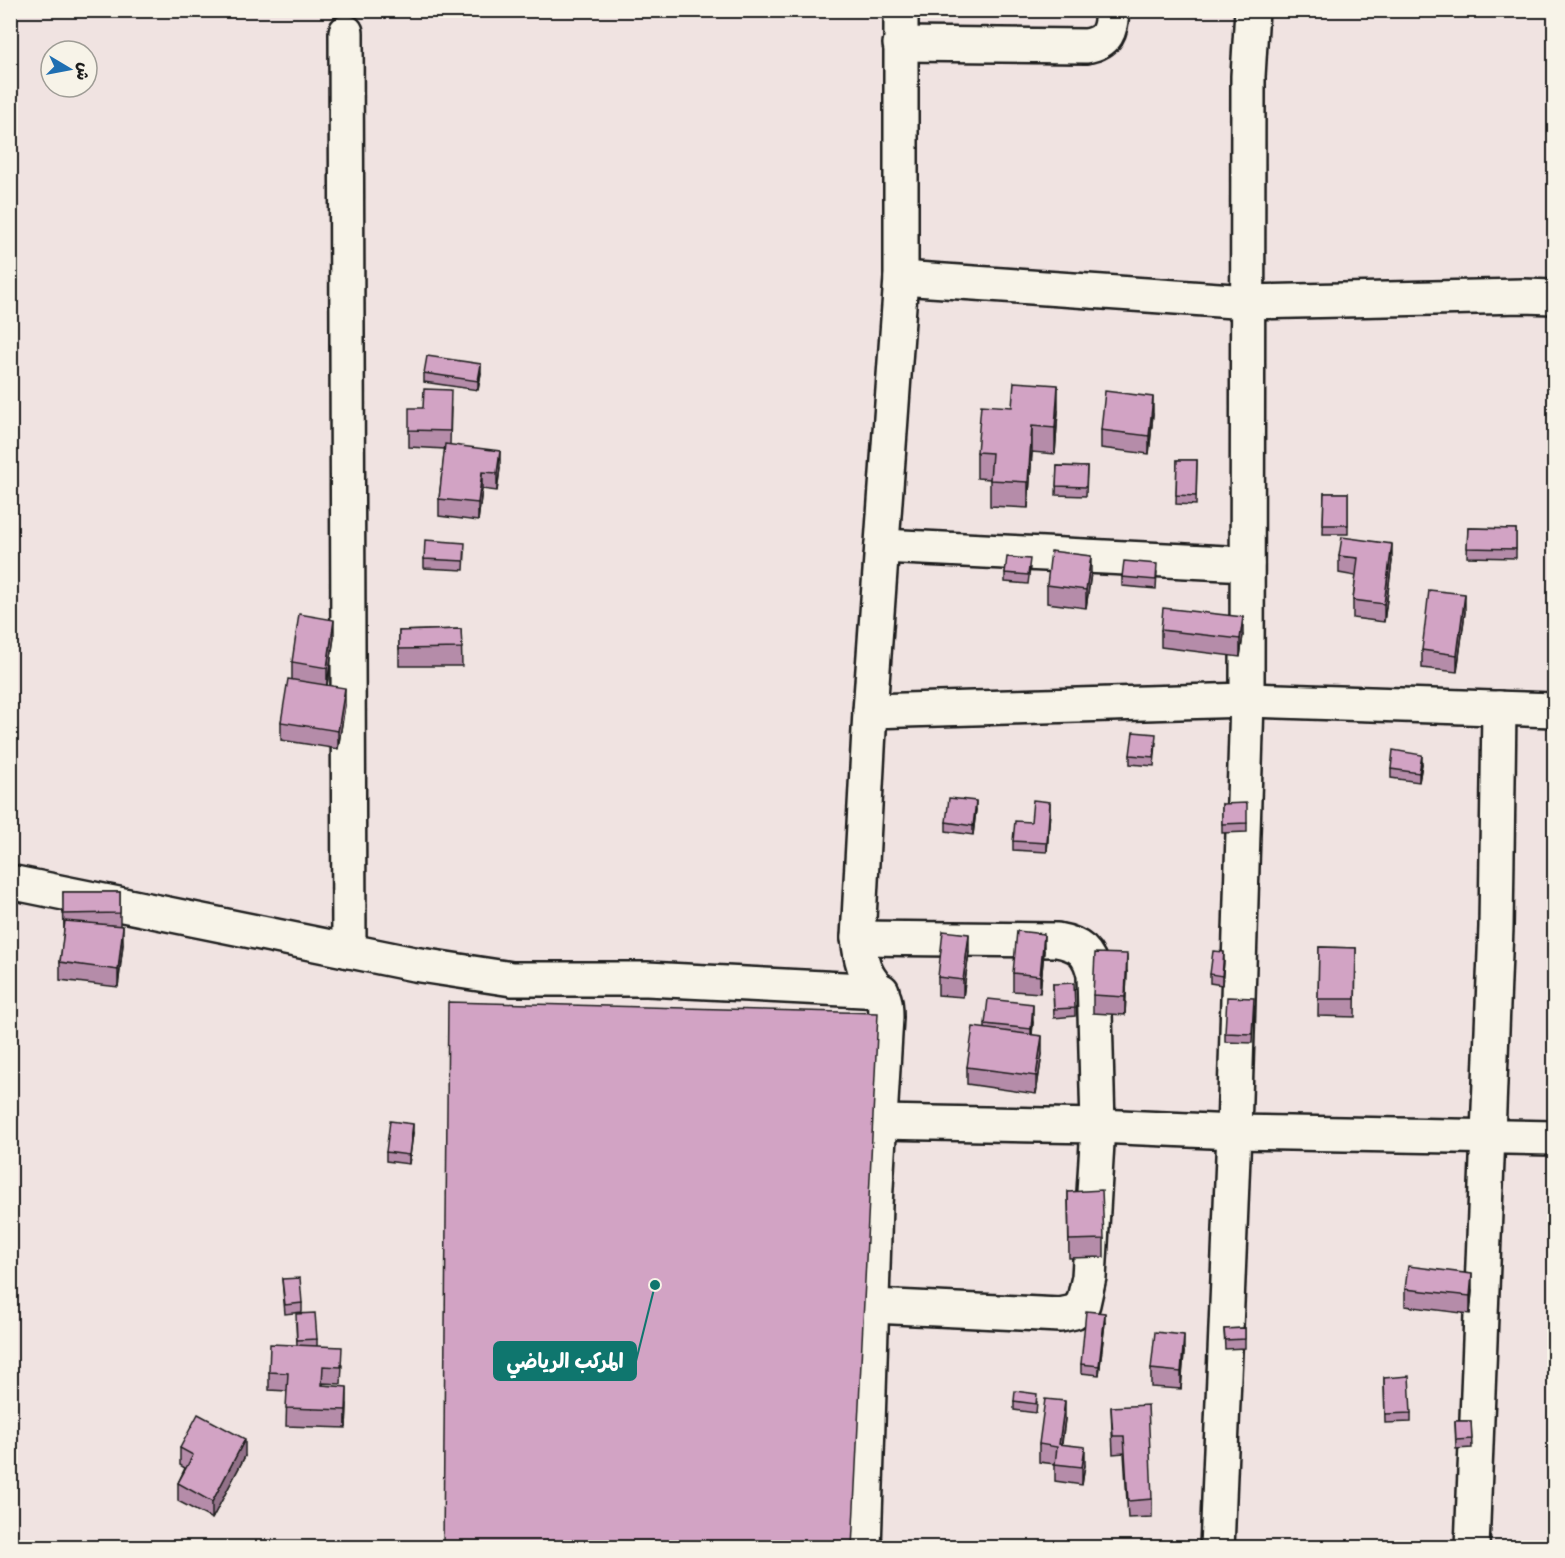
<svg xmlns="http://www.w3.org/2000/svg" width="1565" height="1558" font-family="Sriracha,'Playpen Sans Arabic',sans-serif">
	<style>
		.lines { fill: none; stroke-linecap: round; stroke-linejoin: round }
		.minor-casing { stroke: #1c1c1c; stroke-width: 38 }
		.minor { stroke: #f7f3e8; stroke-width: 33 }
		.wall { fill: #b58ca9; stroke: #1c1c1c; stroke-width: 1.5 }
		.shaded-wall { fill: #937289; stroke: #1c1c1c; stroke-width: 1.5 }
		.building { fill: #d2a3c4; stroke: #1c1c1c; stroke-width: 1.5 }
		.leader { fill: none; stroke: #0f766e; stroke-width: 2 }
		.callout-dot { fill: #0f766e; stroke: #f7f3e8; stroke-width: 2 }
		.callout { fill: #0f766e; stroke: #0f766e; stroke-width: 2 }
		.callout-label { font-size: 20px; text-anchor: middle; font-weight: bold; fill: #fff }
	</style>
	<rect width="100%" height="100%" fill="#f0e3e1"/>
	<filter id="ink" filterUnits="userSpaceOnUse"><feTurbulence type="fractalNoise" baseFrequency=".0167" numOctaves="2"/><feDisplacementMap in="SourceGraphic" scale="12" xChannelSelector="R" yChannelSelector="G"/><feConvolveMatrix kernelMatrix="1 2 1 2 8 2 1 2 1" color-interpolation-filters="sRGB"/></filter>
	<g filter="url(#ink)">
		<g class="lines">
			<g class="minor-casing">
				<g id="minor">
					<path d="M346 32 349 951"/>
					<path d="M900 44 1086 46C1108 42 1111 31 1112 10"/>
					<path d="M901 278 1248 302 1523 296 1554 297"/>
					<path d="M882 546 1247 564"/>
					<path d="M870 711 1247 700 1554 710"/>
					<path d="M10 882 414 964 512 979H647L882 991"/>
					<path d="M858 938 1057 940C1080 944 1089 952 1094 975L1098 1126 1089 1277 1083 1304 1074 1312 1060 1315 873 1306"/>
					<path d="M879 1122 1098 1126 1234 1132 1554 1138"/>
					<path d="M864 1548 875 1205 886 1017C886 992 882 997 870 979 862 967 860 952 858 938L870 711 901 278V10"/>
					<path d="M1217 1548 1234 1132 1247 700 1248 76 1252 10"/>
					<path d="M1472 1548 1496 927 1499 708"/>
				</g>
			</g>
			<use href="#minor" class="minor"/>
		</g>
		<g class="wall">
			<path d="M424 373H481L478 390 424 382Z"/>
			<path d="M423 408H451L450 445 500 468 497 491 482 489 478 521 439 516V499L445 449 409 447V430Z"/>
			<path d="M1058 411 1055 454 1032 452 1028 508 990 506V479L977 478V452Z"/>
			<path d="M1153 414 1149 454 1101 448V430Z"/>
			<path d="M1177 460H1197L1196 505 1176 504Z"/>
			<path d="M1057 466 1087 467 1086 496 1056 495Z"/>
			<path d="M1324 493H1348V534H1323Z"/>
			<path d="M1468 528 1516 529V558L1467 557Z"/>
			<path d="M465 552 464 570 424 568V559Z"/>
			<path d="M1339 556 1392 561 1384 622 1353 618V600L1356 576 1339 573Z"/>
			<path d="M1030 568 1028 584 1005 582V573Z"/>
			<path d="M1157 572 1156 589 1122 586V577Z"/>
			<path d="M1091 573 1086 608 1047 603V585Z"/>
			<path d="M1465 612 1457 672 1422 668V650Z"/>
			<path d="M461 629 462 666H399V631Z"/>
			<path d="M1161 630 1243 635 1240 657 1161 647Z"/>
			<path d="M334 637 327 685 345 705 338 749 281 740V722L292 679V662Z"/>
			<path d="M1156 743 1154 766 1130 764V755Z"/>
			<path d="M1422 764 1419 782 1391 778V769Z"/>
			<path d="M1222 804 1247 823V832L1222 833Z"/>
			<path d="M976 810 973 835 946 831V822Z"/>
			<path d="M1050 811 1047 852 1013 850V841L1031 822Z"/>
			<path d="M63 892H120V926L123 944 118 987 60 980V962L64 932Z"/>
			<path d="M1319 947 1356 948 1355 1017 1318 1016Z"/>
			<path d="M1044 951 1040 993 1013 991V973Z"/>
			<path d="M969 952 963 997 938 995V977Z"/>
			<path d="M1224 961 1222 985 1210 983V974Z"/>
			<path d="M1127 972 1125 1015 1093 1013V995Z"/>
			<path d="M1053 984 1075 1008V1016L1054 1018Z"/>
			<path d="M1254 1007 1252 1043 1225 1042V1033Z"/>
			<path d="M1033 1022 1032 1035 1042 1054 1036 1094 967 1084V1067L985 1028V1024Z"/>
			<path d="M413 1133 409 1164 386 1161V1152Z"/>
			<path d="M1068 1192 1104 1239V1257L1069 1258Z"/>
			<path d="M282 1279 302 1303V1312L285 1314Z"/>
			<path d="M1405 1289 1472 1291 1470 1314 1405 1306Z"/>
			<path d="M1105 1322 1099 1375 1081 1373V1364Z"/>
			<path d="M296 1323 317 1339V1346L342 1365 341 1384 323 1383V1385L347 1404 346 1428 286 1426 287 1391 269 1390V1372L297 1345Z"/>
			<path d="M1245 1328V1348L1225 1349 1224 1329Z"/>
			<path d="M1184 1352 1181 1389 1151 1387V1369Z"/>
			<path d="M1384 1378 1411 1413V1422L1385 1423Z"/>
			<path d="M1014 1401 1037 1402 1036 1413 1014 1410Z"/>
			<path d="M1111 1407 1152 1499V1517L1128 1518 1124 1453 1113 1454Z"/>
			<path d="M1065 1419 1062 1444 1085 1465 1082 1485 1055 1481V1464L1039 1462V1444Z"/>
			<path d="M1455 1421H1471L1472 1448 1456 1449Z"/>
			<path d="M180 1448 245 1456 212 1519 178 1501V1483L185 1468 180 1465Z"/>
		</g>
		<g class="shaded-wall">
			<path d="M481 364V373L478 390V381Z"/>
			<path d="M1058 385V411L1055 454V428Z"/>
			<path d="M1153 397V414L1149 454V436Z"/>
			<path d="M1032 426V452L1028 508V482Z"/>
			<path d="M500 451V468L497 491V473Z"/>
			<path d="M482 472V489L478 521V503Z"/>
			<path d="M1392 544V561L1384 622V604Z"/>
			<path d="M1091 556V573L1086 608V590Z"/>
			<path d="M1465 594V612L1457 672V655Z"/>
			<path d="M1243 617V635L1240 657V639Z"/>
			<path d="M334 620V637L327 685V668Z"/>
			<path d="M345 688V705L338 749V731Z"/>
			<path d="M1422 755V764L1419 782V773Z"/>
			<path d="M976 801V810L973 835V826Z"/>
			<path d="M1050 802V811L1047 852V843Z"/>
			<path d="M123 926V944L118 987V970Z"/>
			<path d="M969 934V952L963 997V980Z"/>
			<path d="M1044 934V951L1040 993V976Z"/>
			<path d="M1224 952V961L1222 985V976Z"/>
			<path d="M1127 954V972L1125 1015V997Z"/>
			<path d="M1033 1004V1022L1031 1047V1029Z"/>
			<path d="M1042 1036V1054L1036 1094V1076Z"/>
			<path d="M413 1124V1133L409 1164V1155Z"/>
			<path d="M1472 1274V1291L1470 1314V1296Z"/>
			<path d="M1105 1313V1322L1099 1375V1366Z"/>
			<path d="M1184 1335V1352L1181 1389V1372Z"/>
			<path d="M347 1387V1404L346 1428V1410Z"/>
			<path d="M1065 1401V1419L1059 1462V1444Z"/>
			<path d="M245 1439V1456L212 1519V1502Z"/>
			<path d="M1085 1447V1465L1082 1485V1467Z"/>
		</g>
		<g class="building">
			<path d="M427 356 481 364 478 381 424 373Z"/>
			<path d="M1014 382 1058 385 1055 428 1032 426 1028 482 990 480 992 453 977 452 981 405 1012 407Z"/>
			<path d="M424 389 451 390 450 431 409 430V408H423Z"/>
			<path d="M1105 391 1153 397 1149 436 1101 430Z"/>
			<path d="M445 444 500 451 497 473 482 472 478 503 439 499Z"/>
			<path d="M1177 460H1197L1196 496 1176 495Z"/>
			<path d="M1057 466 1087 467 1086 487 1056 486Z"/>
			<path d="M1324 493H1348V525H1323Z"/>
			<path d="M1468 528 1516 529V549L1467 548Z"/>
			<path d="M1342 537 1392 544 1384 604 1353 600 1358 558 1339 556Z"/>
			<path d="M425 540 465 543 464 561 424 559Z"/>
			<path d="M1051 551 1091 556 1086 590 1047 585Z"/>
			<path d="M1007 557 1030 559 1028 575 1005 573Z"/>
			<path d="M1124 561 1157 564 1156 580 1122 577Z"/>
			<path d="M1429 590 1465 594 1457 655 1422 650Z"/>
			<path d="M1163 608 1243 617 1240 639 1161 630Z"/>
			<path d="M299 614 334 620 327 668 292 662Z"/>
			<path d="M461 629 462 648 399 649V631Z"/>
			<path d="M288 679 345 688 338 731 281 722Z"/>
			<path d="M1133 732 1156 734 1154 757 1130 755Z"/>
			<path d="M1393 750 1422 755 1419 773 1391 769Z"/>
			<path d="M949 798 976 801 973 826 946 822Z"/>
			<path d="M1033 800 1050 802 1047 843 1013 841 1015 821 1031 822Z"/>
			<path d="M1247 803V823L1222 824V804Z"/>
			<path d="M63 892H120V913L63 914Z"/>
			<path d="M65 921 123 926 118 970 60 962Z"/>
			<path d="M943 931 969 934 963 980 938 977Z"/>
			<path d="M1017 931 1044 934 1040 976 1013 973Z"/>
			<path d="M1319 947 1356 948 1355 999H1318Z"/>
			<path d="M1213 951 1224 952 1222 976 1210 974Z"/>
			<path d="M1095 953 1127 954 1125 997 1093 995Z"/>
			<path d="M1074 983 1075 1008 1054 1009 1053 984Z"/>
			<path d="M1227 997 1254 998 1252 1034 1225 1033Z"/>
			<path d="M988 999 1033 1004 1031 1029 985 1024Z"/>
			<path d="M448 1002 878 1013 852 1548H443Z"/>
			<path d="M973 1027 1042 1036 1036 1076 967 1067Z"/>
			<path d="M390 1121 413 1124 409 1155 386 1152Z"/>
			<path d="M1102 1190 1104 1239 1069 1240 1068 1192Z"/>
			<path d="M1408 1266 1472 1274 1470 1296 1405 1289Z"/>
			<path d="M300 1278 302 1303 285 1305 282 1279Z"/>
			<path d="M1086 1311 1105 1313 1099 1366 1081 1364Z"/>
			<path d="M315 1313 317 1339 297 1340 296 1314Z"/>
			<path d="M1245 1328V1339L1225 1340 1224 1329Z"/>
			<path d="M1155 1332 1184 1335 1181 1372 1151 1369Z"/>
			<path d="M270 1344 342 1347 341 1367 323 1366 322 1385 347 1387 346 1410 286 1408 288 1373 269 1372Z"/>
			<path d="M1409 1376 1411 1413 1385 1414 1384 1378Z"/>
			<path d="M1015 1391 1037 1394 1036 1404 1014 1401Z"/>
			<path d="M1045 1399 1065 1401 1059 1444 1085 1447 1082 1467 1055 1464 1057 1447 1039 1444Z"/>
			<path d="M1148 1405 1152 1499 1128 1501 1124 1436H1113L1111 1407Z"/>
			<path d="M198 1414 245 1439 212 1502 178 1483 193 1455 180 1448Z"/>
			<path d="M1455 1421H1471L1472 1439 1456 1440Z"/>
		</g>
	</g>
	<path class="leader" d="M655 1285L636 1361"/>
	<circle class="callout-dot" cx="655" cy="1285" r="6"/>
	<rect class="callout" x="494" y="1342" width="142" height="38" rx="6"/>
	<g class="callout-label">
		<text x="565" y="1368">المركب الرياضي</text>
	</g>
	<rect width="1565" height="1558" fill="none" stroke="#f7f3e8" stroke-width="36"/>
	<rect x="18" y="18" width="1529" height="1522" fill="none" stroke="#1c1c1c" stroke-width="2" filter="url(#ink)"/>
	<g transform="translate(69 69) rotate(100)"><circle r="28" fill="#f7f3e8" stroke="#9f9d96" stroke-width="1.5"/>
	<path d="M0-4.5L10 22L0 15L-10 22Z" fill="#1f6fb2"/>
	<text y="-9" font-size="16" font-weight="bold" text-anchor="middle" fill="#1c1c1c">ش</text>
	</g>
</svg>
